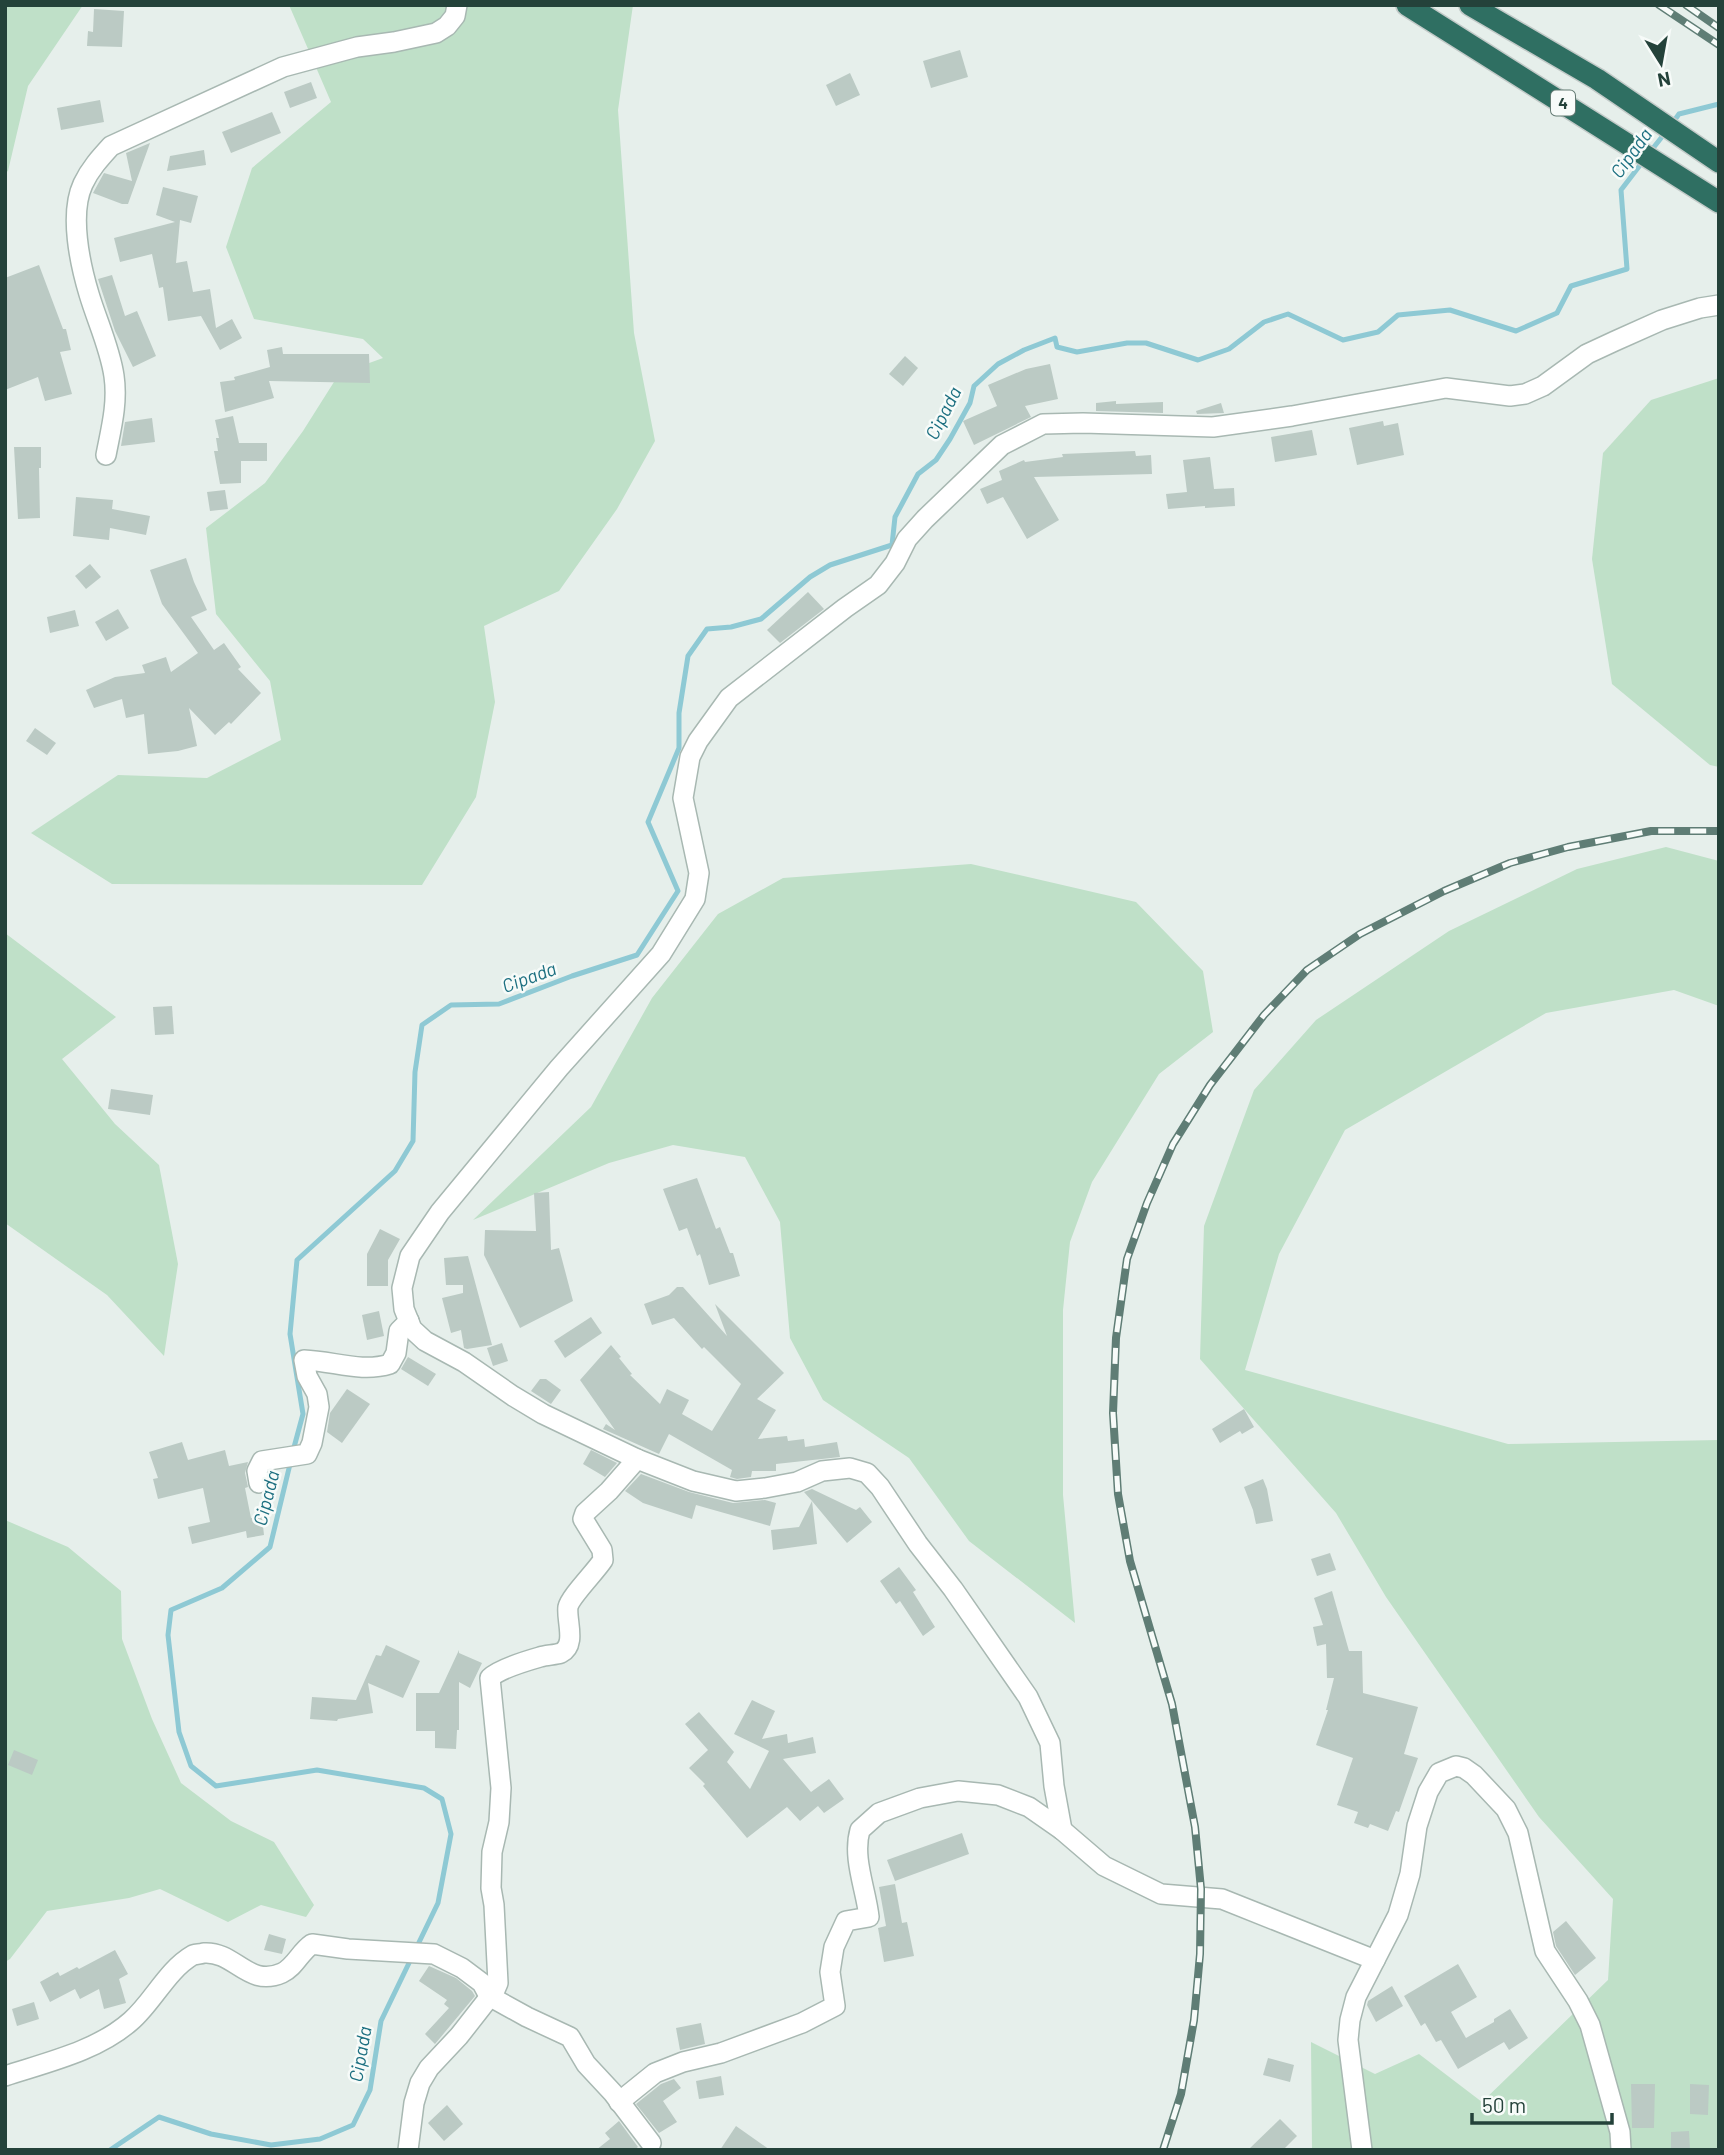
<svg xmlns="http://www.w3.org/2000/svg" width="1724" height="2155" font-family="Barlow,sans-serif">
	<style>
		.green { fill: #bfe0c8 }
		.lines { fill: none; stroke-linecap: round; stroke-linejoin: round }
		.stream { stroke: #8ec9d4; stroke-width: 5 }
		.building { fill: #bbcac4 }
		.minor-casing { stroke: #a8b8b2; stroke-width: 22 }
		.motorway-casing { stroke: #c2cac8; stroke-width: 24 }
		.minor { stroke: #fff; stroke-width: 19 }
		.motorway { stroke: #2f6f62; stroke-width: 21 }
		.rail-casing { stroke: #5f7d75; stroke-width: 8 }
		.rail { stroke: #f7fbf9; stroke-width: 5; stroke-dasharray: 16; stroke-linecap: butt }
		.labels { text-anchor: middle; stroke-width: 5; stroke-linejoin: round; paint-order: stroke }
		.shield { fill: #f7fbf9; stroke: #637a73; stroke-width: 2 }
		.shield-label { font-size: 16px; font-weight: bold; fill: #24423a }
		.water-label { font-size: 19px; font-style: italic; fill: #1c6f80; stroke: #f7fbf9 }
	</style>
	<rect width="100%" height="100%" fill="#e6efeb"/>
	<g class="green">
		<path d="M5 5H83L28 86 8 171 5 173Z"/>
		<path d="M289 5H633L618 110 634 333 655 441 617 509 559 591 484 626 495 702 476 797 422 885 112 884 31 833 118 775 207 778 281 740 270 681 216 614 206 528 265 483 303 431 339 374 383 358 363 339 254 319 226 247 252 168 331 102Z"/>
		<path d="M1719 378V767L1710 765 1612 684 1592 559 1603 453 1651 400Z"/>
		<path d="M1666 847 1719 861V1006L1674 990 1546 1013 1345 1130 1279 1254 1245 1370 1508 1444 1719 1440V2150H1312L1311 2042 1375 2074 1419 2054 1482 2102 1608 1980 1613 1899 1539 1817 1386 1597 1336 1513 1200 1359 1204 1226 1254 1090 1316 1020 1449 931 1577 869Z"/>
		<path d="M971 864 1136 902 1203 971 1213 1032 1159 1074 1092 1182 1070 1242 1063 1310V1495L1075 1623 969 1541 909 1458 823 1400 790 1338 780 1222 745 1157 673 1145 609 1163 473 1220 591 1107 652 998 718 914 783 878Z"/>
		<path d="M5 933 116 1017 62 1059 115 1124 159 1165 178 1264 164 1356 107 1295 5 1223Z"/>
		<path d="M5 1520 68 1547 121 1591 122 1639 152 1719 181 1783 231 1821 274 1842 314 1905 306 1917 261 1905 228 1922 160 1889 129 1898 47 1911 10 1959 5 1962Z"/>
	</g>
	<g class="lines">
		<g class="stream">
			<path d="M1671 125 1679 114 1719 104"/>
			<path d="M1650 152 1665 133"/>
			<path d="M293 1451 303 1414 290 1334 297 1260 395 1171 413 1141 415 1072 422 1025 451 1005 499 1004 572 976 637 955 678 891 648 822 679 748V713L688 656 707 629 731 627 761 619 810 577 830 565 892 545 895 517 918 474 936 460 950 439 970 403 974 386 998 364 1024 350 1055 338 1057 347 1077 352 1127 343H1146L1198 360 1229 349 1264 322 1288 314 1343 340 1378 332 1398 315 1450 310 1516 331 1557 313 1571 286 1627 269 1621 190 1644 160"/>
			<path d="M110 2150 159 2117 211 2134 271 2145 320 2139 353 2125 370 2090 381 2021 438 1903 451 1834 442 1799 424 1788 317 1770 216 1786 191 1766 179 1732 168 1635 171 1610 222 1588 270 1547 291 1460"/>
		</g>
	</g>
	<g class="building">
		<path d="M94 9 124 11 122 47 87 46 88 31 93 32Z"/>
		<path d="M960 50 968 77 931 88 923 61Z"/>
		<path d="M850 73 860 95 836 106 826 85Z"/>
		<path d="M311 82 317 98 290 108 284 92Z"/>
		<path d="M100 100 104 122 61 130 57 108Z"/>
		<path d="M272 112 281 133 231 153 222 132Z"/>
		<path d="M150 143 128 204H122L93 193 104 173 132 181 126 153Z"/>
		<path d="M204 150 206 165 167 171 170 156Z"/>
		<path d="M163 187 198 196 191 223 180 220 176 263 187 261 193 292 210 289 216 328 232 319 242 338 220 350 201 316 168 321 163 287 159 288 152 254 120 262 114 238 175 222 156 215Z"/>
		<path d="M39 265 63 329H66L71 350 60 352 72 394 45 401 38 377 5 390V278Z"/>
		<path d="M112 275 125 316 137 311 156 356 133 367 115 331 98 279Z"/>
		<path d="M282 347 283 354H369L370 383 269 381 274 398 225 412 220 382 235 380 234 377 270 367 267 350Z"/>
		<path d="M905 356 918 368 903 386 889 374Z"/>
		<path d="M1050 364 1058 399 1025 406 1031 417 974 445 963 421 997 406 988 385 1026 369Z"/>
		<path d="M1116 401V404L1163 402V413L1096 411V403Z"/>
		<path d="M1221 403 1224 413 1197 414 1196 411Z"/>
		<path d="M233 416 239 443H267V461H241V483L220 484 214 451H218L216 438H219L215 420Z"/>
		<path d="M152 418 155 442 121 446 125 422Z"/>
		<path d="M1383 421 1384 426 1398 423 1404 455 1357 465 1349 428Z"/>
		<path d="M1312 430 1317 455 1275 462 1271 437Z"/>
		<path d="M14 447H41V468H39L40 518 18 519Z"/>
		<path d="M1135 451 1136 456 1151 455 1152 474 1034 477 1059 520 1027 539 1003 497 987 504 980 489 1002 480 999 471 1024 460 1025 462 1063 457 1062 454Z"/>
		<path d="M1210 457 1214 489 1234 488 1235 506 1205 508V506L1168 509 1166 494 1187 492 1183 460Z"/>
		<path d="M225 490 228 509 210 511 207 492Z"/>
		<path d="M76 497 113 500 112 509 150 516 146 535 110 528 109 540 73 536Z"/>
		<path d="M186 558 194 582 207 610 191 617 214 650 224 643 241 667 238 669 261 693 231 724 229 722 215 735 189 708 197 746 178 751 148 754 144 714 126 718 122 699 94 708 86 690 115 677 145 673 142 665 166 657 171 672 198 653 162 604 150 570Z"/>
		<path d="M90 564 101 577 86 589 75 576Z"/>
		<path d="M808 592 824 609 780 643 767 630Z"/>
		<path d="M118 609 129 628 106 641 95 622Z"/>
		<path d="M75 610 79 626 50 633 47 617Z"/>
		<path d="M35 728 56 743 47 755 26 741Z"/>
		<path d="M172 1006 174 1034 155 1035 153 1007Z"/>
		<path d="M111 1089 153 1095 150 1115 108 1109Z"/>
		<path d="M697 1178 716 1229 720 1227 730 1253H733L740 1276 709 1285 700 1254 697 1256 687 1228 679 1231 663 1189Z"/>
		<path d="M549 1192 551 1250 559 1248 573 1301 520 1328 484 1255 485 1230 536 1231 534 1193Z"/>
		<path d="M380 1229 400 1239 388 1260V1286H367V1254Z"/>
		<path d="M468 1256 492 1345 467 1349 464 1348 461 1330 451 1333 442 1298 463 1293V1285H446L444 1258Z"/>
		<path d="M677 1287H683L727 1336 715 1304 784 1373 757 1399 776 1410 758 1439 787 1436 788 1441 804 1439 805 1447 837 1442 840 1457 776 1464V1471H752L751 1477 737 1479 730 1477 732 1470 669 1434 659 1454 603 1429 606 1424 615 1430 580 1380 611 1345 621 1357 619 1358 632 1374 630 1375 660 1404 667 1389 689 1400 682 1414 712 1431 741 1384 704 1347 702 1349 674 1318 652 1325 644 1304 669 1295Z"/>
		<path d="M379 1311 384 1336 367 1340 362 1315Z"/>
		<path d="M591 1317 602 1333 565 1358 554 1341Z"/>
		<path d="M502 1343 508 1361 493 1366 487 1348Z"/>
		<path d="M408 1357 436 1374 428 1386 401 1369Z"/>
		<path d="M540 1379H546L561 1390 551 1404 531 1391Z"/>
		<path d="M347 1389 370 1404 342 1443 327 1432 330 1413Z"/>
		<path d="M1244 1409 1254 1427 1242 1434 1240 1431 1220 1443 1212 1429Z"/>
		<path d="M182 1442 188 1460 225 1450 229 1466 248 1462 245 1473 248 1487 245 1488 251 1518 262 1517 264 1535 247 1538 246 1531 192 1544 188 1527 210 1522 203 1488 158 1499 153 1479 158 1478 149 1452Z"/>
		<path d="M591 1450 617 1463 605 1477 583 1464Z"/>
		<path d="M641 1474 689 1492 733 1503 765 1500 776 1503 770 1526 696 1505 692 1519 643 1503 625 1491Z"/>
		<path d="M1263 1479 1267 1489 1273 1521 1256 1524 1253 1510 1244 1487Z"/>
		<path d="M812 1489 856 1510 860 1507 872 1522 847 1543 812 1501 817 1544 773 1550 771 1530 799 1527 812 1501 804 1492Z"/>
		<path d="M1330 1553 1336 1570 1317 1576 1311 1559Z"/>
		<path d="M899 1567 916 1590 913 1592 935 1627 923 1636 900 1601 896 1604 880 1581Z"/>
		<path d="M1332 1591 1349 1651H1362L1363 1693 1418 1707 1404 1754 1418 1758 1399 1812 1396 1811 1388 1831 1370 1824 1368 1828 1354 1823 1358 1812 1337 1805 1353 1758 1316 1745 1328 1710H1326L1334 1678H1327L1326 1644 1317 1646 1313 1627 1323 1625 1314 1598Z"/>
		<path d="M386 1645 420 1661 403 1698 368 1683 373 1713 338 1719 337 1721 310 1719 312 1697 356 1700 376 1655 381 1656Z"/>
		<path d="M459 1650V1653L482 1663 470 1688 459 1682V1730H457L456 1749 435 1748V1731H416V1693H439Z"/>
		<path d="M752 1700 775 1711 762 1739 787 1734 788 1743 813 1737 816 1753 783 1759 811 1792 829 1779 844 1799 824 1813 818 1806 800 1821 787 1807 747 1838 703 1786 705 1784 689 1768 708 1750 685 1724 699 1712 734 1752 727 1762 750 1789 769 1751 734 1734Z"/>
		<path d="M14 1750 38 1760 32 1775 8 1765Z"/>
		<path d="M962 1833 969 1854 895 1881 887 1860Z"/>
		<path d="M895 1884 902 1923 907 1922 914 1956 884 1962 878 1928 886 1926 879 1887Z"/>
		<path d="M1566 1921 1596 1958 1575 1975 1556 1946 1553 1932Z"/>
		<path d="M269 1934 286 1939 282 1954 264 1950Z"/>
		<path d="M115 1950 128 1974 119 1979 126 2003 104 2009 99 1989 80 1999 75 1989 50 2002 40 1982 58 1972 60 1976 77 1967 79 1969Z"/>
		<path d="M1458 1964 1477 1997 1451 2012 1466 2038 1494 2022V2019L1510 2009 1528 2038 1509 2050 1504 2042 1458 2069 1441 2040 1436 2042 1425 2023 1421 2026 1404 1996Z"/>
		<path d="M429 1966 456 1978 472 1991 475 1996 435 2044 425 2034 449 2008 444 2004 447 2000 419 1981Z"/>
		<path d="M1392 1986 1403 2006 1376 2022 1367 2005 1368 2001Z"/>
		<path d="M34 2002 39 2019 17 2026 12 2009Z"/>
		<path d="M701 2023 705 2044 680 2050 676 2028Z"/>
		<path d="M1268 2058 1294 2065 1290 2082 1263 2075Z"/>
		<path d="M721 2076 724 2095 699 2099 696 2081Z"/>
		<path d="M674 2079 681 2088 663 2101 677 2122 659 2133 636 2104 661 2084Z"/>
		<path d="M1631 2084H1655L1654 2128H1632Z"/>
		<path d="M1690 2084 1709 2085 1708 2115 1690 2114Z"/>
		<path d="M447 2105 463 2124 444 2141 428 2123Z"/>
		<path d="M1280 2119 1297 2136 1283 2150H1248Z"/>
		<path d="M619 2121 638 2147 634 2150H596L610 2139 605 2133Z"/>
		<path d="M736 2126 770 2150H720Z"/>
		<path d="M1689 2131 1690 2150H1671V2132Z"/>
	</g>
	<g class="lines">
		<g class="minor-casing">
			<g id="minor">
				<path d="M106 455C111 429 118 403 114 376 110 348 97 321 89 294 80 264 69 214 83 184 90 169 100 158 111 146L283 67 357 47 394 42 436 33 447 26 455 16 457 5"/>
				<path d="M259 1483 257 1471 262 1461 307 1454 312 1443 319 1407 317 1394 307 1376 304 1360C334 1361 361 1373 390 1364L396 1353 399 1331 409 1321"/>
				<path d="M1062 1830 1054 1786 1050 1743 1028 1697 953 1589 918 1544 880 1487 867 1473 850 1468 822 1471 797 1482 765 1488 736 1491 693 1481 637 1459 543 1414 513 1396 464 1362 425 1341 412 1329 404 1309 402 1288 410 1256 440 1212 559 1068 661 954 695 899 699 873 683 798 690 757 698 741 729 698 845 608 878 585 895 563 907 539 925 519 1002 445 1043 424 1083 423 1213 427 1292 416 1446 388 1510 396 1525 394 1543 386 1587 354 1615 341 1662 320 1700 308 1719 305"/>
				<path d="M5 2076C48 2062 97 2051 131 2021 153 2002 167 1970 193 1955 197 1954 200 1954 204 1953 235 1951 248 1988 282 1973 295 1967 300 1952 312 1944L348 1949 434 1954 462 1968 482 1983 489 1996 527 2017 570 2037 586 2064 613 2093 651 2143"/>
				<path d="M619 2102 655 2073 683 2062 721 2053 802 2023 835 2006 830 1972 834 1947 846 1921 869 1917C866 1889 852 1858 860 1830L879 1813 920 1798 958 1791 998 1795 1029 1807 1062 1830 1104 1866 1161 1894 1222 1899 1375 1960"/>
				<path d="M408 2150 414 2103 420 2083 429 2068 459 2036 495 1990 498 1983 494 1905 491 1888 492 1852 499 1822 501 1788 490 1678C499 1669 526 1661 540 1657 546 1655 555 1655 561 1653 577 1645 566 1620 568 1607 570 1597 596 1571 603 1560L602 1550 583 1519 585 1513 609 1491 637 1459"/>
				<path d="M1362 2150 1348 2040 1350 2020 1356 1997 1398 1915 1410 1874 1417 1826 1428 1792 1439 1773 1456 1766 1464 1768 1474 1775 1506 1809 1518 1833 1545 1951 1578 2001 1590 2025 1620 2132 1621 2150"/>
			</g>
		</g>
		<g class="motorway-casing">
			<g id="motorway">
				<path d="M1407 5 1719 202"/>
				<path d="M1470 5 1597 79 1719 162"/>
			</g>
		</g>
		<use href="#minor" class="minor"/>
		<use href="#motorway" class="motorway"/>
		<g class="rail-casing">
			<g id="rail">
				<path d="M1659 5 1719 45"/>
				<path d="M1686 5 1719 28"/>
				<path d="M1163 2150 1181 2094 1194 2020 1200 1954 1201 1889 1195 1827 1172 1704 1130 1561 1118 1494 1113 1413 1116 1338 1127 1259 1147 1203 1173 1144 1210 1085 1264 1015 1307 970 1360 934 1444 891 1510 863 1568 847 1651 831H1719"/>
			</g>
		</g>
		<use href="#rail" class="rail"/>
	</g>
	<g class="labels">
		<rect class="shield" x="1551" y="90.5" width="24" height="25" rx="5"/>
		<g class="shield-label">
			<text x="1563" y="109">4</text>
		</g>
		<g class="water-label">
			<text transform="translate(1631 153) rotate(-54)" y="7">Cipada</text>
			<text transform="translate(943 413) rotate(-63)" y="7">Cipada</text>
			<text transform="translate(529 977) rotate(-20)" y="7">Cipada</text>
			<text transform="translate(266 1498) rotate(-76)" y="7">Cipada</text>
			<text transform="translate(360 2054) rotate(-80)" y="7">Cipada</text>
		</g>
	</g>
	<rect width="1724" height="2155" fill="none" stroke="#24423a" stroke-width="14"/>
	<g transform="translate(1661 63) rotate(169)" stroke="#f7fbf9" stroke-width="5" paint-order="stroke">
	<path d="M0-5L12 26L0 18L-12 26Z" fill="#24423a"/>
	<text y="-10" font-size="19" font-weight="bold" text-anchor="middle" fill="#24423a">N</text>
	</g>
	<path d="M1472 2113v10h140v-10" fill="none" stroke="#24423a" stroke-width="3.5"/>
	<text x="1482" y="2113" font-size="21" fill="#24423a" stroke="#f7fbf9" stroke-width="5" paint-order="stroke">50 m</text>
</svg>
